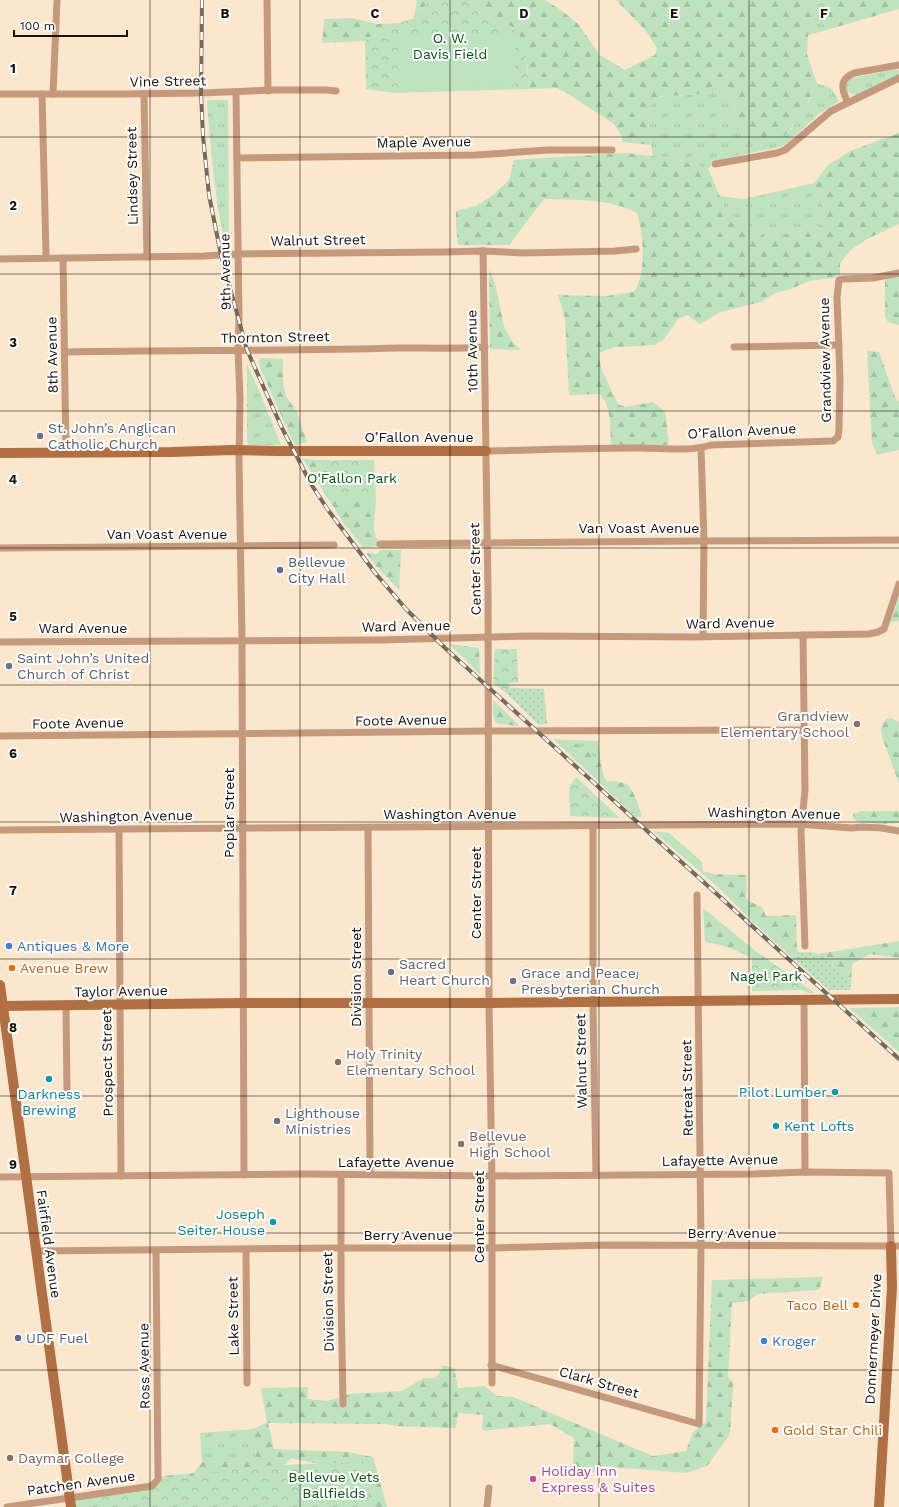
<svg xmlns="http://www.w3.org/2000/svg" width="899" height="1507" font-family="'Work Sans',sans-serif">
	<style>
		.grass { fill: url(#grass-tufts) }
		.forest { fill: url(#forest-firs) }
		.park { fill: url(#park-crowns) }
		.garden { fill: url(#garden-dots) }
		.pitch { fill: #bfe2bf }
		.water { fill: url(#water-waves) }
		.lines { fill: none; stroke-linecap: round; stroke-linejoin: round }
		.street { stroke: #c5997c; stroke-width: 7 }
		.secondary { stroke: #b07043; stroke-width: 10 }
		.rail-casing { stroke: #766a5b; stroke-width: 4 }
		.rail { stroke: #fff; stroke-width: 2.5; stroke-dasharray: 8; stroke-linecap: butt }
		.grid { fill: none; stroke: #181109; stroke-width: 1; stroke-opacity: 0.55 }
		.worship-dot { fill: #6b7280; stroke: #fff; stroke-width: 1.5 }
		.service-dot { fill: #5c6f8a; stroke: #fff; stroke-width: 1.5 }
		.education-dot { fill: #8d6e63; stroke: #fff; stroke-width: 1.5 }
		.shop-dot { fill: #3f7fe0; stroke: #fff; stroke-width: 1.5 }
		.food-dot { fill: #e8710a; stroke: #fff; stroke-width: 1.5 }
		.culture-dot { fill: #0f9aa8; stroke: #fff; stroke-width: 1.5 }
		.hotel-dot { fill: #d1479c; stroke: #fff; stroke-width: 1.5 }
		.labels { text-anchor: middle; stroke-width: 4; stroke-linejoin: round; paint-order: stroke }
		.park-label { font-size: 14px; fill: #075414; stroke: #fff }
		.street-label { font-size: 14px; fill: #181109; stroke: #fff }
		.worship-label { font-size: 14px; fill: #5b616d; stroke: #fff; text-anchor: start }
		.service-label { font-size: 14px; fill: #4e5e75; stroke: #fff; text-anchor: start }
		.education-label { font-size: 14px; fill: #785e54; stroke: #fff; text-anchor: start }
		.shop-label { font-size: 14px; fill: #366cbe; stroke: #fff; text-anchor: start }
		.food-label { font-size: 14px; fill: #c56008; stroke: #fff; text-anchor: start }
		.culture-label { font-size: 14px; fill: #0d838f; stroke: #fff; text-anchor: end }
		.hotel-label { font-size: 14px; fill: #b23c85; stroke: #fff; text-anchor: start }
		.grid-label { font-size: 13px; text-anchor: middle; font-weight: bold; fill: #181109; stroke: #fff; stroke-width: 4; stroke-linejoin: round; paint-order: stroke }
	</style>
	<defs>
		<pattern id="grass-tufts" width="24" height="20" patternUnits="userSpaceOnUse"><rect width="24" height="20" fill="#bfe2bf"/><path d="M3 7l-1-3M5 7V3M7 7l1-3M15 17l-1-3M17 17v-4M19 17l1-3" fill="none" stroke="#a3c1a3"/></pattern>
		<pattern id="forest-firs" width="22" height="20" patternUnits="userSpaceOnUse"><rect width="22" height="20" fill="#bfe2bf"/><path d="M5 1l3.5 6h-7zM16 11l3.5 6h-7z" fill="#a3c1a3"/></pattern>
		<pattern id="park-crowns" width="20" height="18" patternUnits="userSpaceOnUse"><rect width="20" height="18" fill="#bfe2bf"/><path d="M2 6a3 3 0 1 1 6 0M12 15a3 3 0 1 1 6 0" fill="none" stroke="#a3c1a3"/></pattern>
		<pattern id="garden-dots" width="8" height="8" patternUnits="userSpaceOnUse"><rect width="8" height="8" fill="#bfe2bf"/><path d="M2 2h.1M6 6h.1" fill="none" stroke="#a3c1a3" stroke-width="1.8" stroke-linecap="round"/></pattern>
		<pattern id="water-waves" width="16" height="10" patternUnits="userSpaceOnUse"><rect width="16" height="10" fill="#6e92c7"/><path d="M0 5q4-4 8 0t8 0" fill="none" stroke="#5976a0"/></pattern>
	</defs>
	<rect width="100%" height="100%" fill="#fbe7ce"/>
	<g class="grass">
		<path d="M814 0H834L827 13 823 31 808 35Z"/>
		<path d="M896 69 899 71V75L857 95 851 94C844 90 845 82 852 78Z"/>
		<path d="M817 84C831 86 832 88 839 101L819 114 786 144 780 147 711 161V167L708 168 669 158 653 156C650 138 642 110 658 97L726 92 735 105 734 117 791 130 793 124 809 101Z"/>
		<path d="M208 100H228L229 246C217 237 209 124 207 103Z"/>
		<path d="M814 183 822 214 821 226 775 237H764L759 230 739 221 726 211 719 196 744 199Z"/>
		<path d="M247 365 258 388 281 445H249L247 441Z"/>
		<path d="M570 740 598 741 601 764 586 750Z"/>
		<path d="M254 1429 256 1459 202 1462 200 1433Z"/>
	</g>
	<g class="forest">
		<path d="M417 0H430L414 18Z"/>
		<path d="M470 0H545L561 10 578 24 600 55 625 70 655 55 657 48 646 31 616 0H814L808 35 807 54 817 84C809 99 791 138 774 141 767 142 751 136 744 134L734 116 735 105 726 92 658 97C645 107 648 130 651 145L622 142V136L614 124 565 92 557 88 529 89 527 63 511 26 497 25Z"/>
		<path d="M834 0H899V9L823 31 827 13Z"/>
		<path d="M351 18 378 24 399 23 365 41 322 43 324 19Z"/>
		<path d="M899 133V224L867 239 852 249 840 263V275L833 278 809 281 791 289 775 293 761 302 720 312 700 324 687 315 678 319 664 339 655 345 615 347 599 353 601 368 618 404 625 407 653 402 665 411 669 445H611C610 431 612 403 599 394L569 395 565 319 558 295 606 296 633 292C635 289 638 286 639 282 645 263 643 232 637 213 610 198 574 200 544 199L509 245H458L456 225V211L476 206 493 195 509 180 514 160 626 153 669 158 708 168 726 211 739 221 759 230 764 237H775L821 226 822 214 814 183 828 165 850 151Z"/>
		<path d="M489 269 495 283 504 326 512 341 521 350 490 349Z"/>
		<path d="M899 276V325L888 322 885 317V279Z"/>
		<path d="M867 351 879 352 895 397 899 402V450L877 455 872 443Z"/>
		<path d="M261 358 283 359V383L286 396 297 412 307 442 295 446 260 368 259 360Z"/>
		<path d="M302 458 316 460 341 497H376L374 528 376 538H378L377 546 363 548 343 522Z"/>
		<path d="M381 550H401L399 590 377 567 366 553 377 554Z"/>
		<path d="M899 599V621L890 622Z"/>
		<path d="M449 644 479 648 480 674Z"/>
		<path d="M493 700 520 726 498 724C491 719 493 708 493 700Z"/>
		<path d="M891 718 899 722V783L882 737 881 729 886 719Z"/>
		<path d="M553 739 570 740 586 750 601 764 604 777 607 781C612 782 621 781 626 784 634 789 639 807 642 816L637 818Z"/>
		<path d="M861 811H899V823L879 824 856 821 854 819 853 814Z"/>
		<path d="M653 831 669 833 702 862 703 871 714 874 747 875 746 897 748 901 762 907 766 916 796 915 797 951 796 961 753 922 719 888Z"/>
		<path d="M703 908 757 952 752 959C738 950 722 944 705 942Z"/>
		<path d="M899 941V958L870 954 852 964 851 985 833 965 818 954Z"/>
		<path d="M899 1007V1052L849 1008Z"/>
		<path d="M823 1277 819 1290 757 1294 749 1301 732 1303 728 1377 733 1383 730 1434 707 1466 687 1473 598 1466 594 1473 573 1468 574 1438 550 1424 482 1431 483 1415 458 1413 456 1428 397 1426 386 1424 268 1423 274 1449 348 1452 373 1457 387 1507H357L351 1471 291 1458 271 1478 157 1488 162 1476 194 1473 202 1462 256 1459 254 1429 267 1422 261 1388 308 1387 307 1399 327 1401 350 1394 402 1391 424 1378H436L443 1366 454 1368 458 1388 485 1386 497 1396 513 1397 653 1456 686 1451 693 1432 706 1422 712 1280Z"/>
	</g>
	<g class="park">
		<path d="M430 0H470L497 25 511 26 520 35 525 49 529 89 396 93 366 89 365 41 399 23 414 18Z"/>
		<path d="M316 460H374L376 497H341Z"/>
		<path d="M495 649H517L518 682 510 683 508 685 511 688 504 691 493 683Z"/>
		<path d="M576 777 620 818 570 816 569 787Z"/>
		<path d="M757 952 815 993H808L802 990 752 991V959Z"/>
		<path d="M364 1462 371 1507H71L70 1499 157 1481 258 1466Z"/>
	</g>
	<g class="garden">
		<path d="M511 688 544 689 547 724 539 725 504 691Z"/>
		<path d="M797 951C803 954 809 951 815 953 830 959 840 974 851 985L850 990H829L796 961Z"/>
	</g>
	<g class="pitch">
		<path d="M514 33 515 86 399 88 398 35Z"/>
		<path d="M373 463V483L360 484 359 464Z"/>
	</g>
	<rect class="water" x="624" y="972" width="14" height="7"/>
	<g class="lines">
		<g class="street">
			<path d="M267 0 268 91"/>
			<path d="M236 92 239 321 238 350 240 399 239 458 242 640 244 1175"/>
			<path d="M0 94H125L201 93 275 90H326L336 91"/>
			<path d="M42 94 46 254 45 258"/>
			<path d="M53 94 57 0"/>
			<path d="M144 94 147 257"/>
			<path d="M848 103C842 90 838 80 854 73L899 65"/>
			<path d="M237 158 476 155 548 150H612"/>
			<path d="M715 164 777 153 785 150 831 111 899 78"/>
			<path d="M483 251 488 590 489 1003 492 1181V1383"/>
			<path d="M63 258 66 452"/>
			<path d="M0 259 204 256 238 254 444 252 483 251 523 253 615 251 636 249"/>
			<path d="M734 347 839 345"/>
			<path d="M65 352C177 350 288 351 400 348 428 348 456 349 485 347"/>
			<path d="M701 448 704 541 703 636"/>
			<path d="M486 451C537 450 589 448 640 448 663 448 688 452 711 445L833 441 838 437 839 429 840 380 837 297 839 280 842 279 873 278 899 273"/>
			<path d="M380 544 692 541 899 540"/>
			<path d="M0 548 334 545"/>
			<path d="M803 635 805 790 801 831 805 946"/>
			<path d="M0 642 380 640 531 636 695 637 869 634 878 632 884 629 899 584"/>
			<path d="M0 736 488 731 803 730"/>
			<path d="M593 826V1002L596 1175"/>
			<path d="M368 828 370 1174"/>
			<path d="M0 830 797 824 852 828 862 827 882 828 899 831"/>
			<path d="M119 830 121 1176"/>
			<path d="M804 999 805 1172"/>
			<path d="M66 1006 67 1093"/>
			<path d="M341 1175V1295L343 1404"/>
			<path d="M0 1177 308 1174 492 1176 753 1174 805 1172 889 1173 891 1246"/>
			<path d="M246 1250 247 1383"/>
			<path d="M36 1251 341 1248H492L608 1245 899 1246"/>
			<path d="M491 1365 699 1424 701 1246 697 895"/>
			<path d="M7 1507 152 1486 158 1479 156 1251"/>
			<path d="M487 1507 489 1488"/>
		</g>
		<g class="secondary">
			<path d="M0 453 172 452 232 450 278 451H486"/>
			<path d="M0 985 71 1507"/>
			<path d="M0 1006 243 1003H489L899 999"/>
			<path d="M879 1507 892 1287 891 1246"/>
		</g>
		<g class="rail-casing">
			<path id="rail" d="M202 0 201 93 203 136 209 195 221 255 247 350 282 428 311 484 328 510 376 574 406 609 445 648 899 1059"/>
		</g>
		<use href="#rail" class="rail"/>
	</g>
	<path class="grid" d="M150 0V1507M300 0V1507M450 0V1507M599 0V1507M749 0V1507M0 137H899M0 274H899M0 411H899M0 548H899M0 685H899M0 822H899M0 959H899M0 1096H899M0 1233H899M0 1370H899"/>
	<g class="worship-dot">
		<circle cx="40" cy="436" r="4"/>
		<circle cx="9" cy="666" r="4"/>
		<circle cx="391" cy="972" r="4"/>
		<circle cx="513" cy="981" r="4"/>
		<circle cx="277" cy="1121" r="4"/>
	</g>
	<g class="service-dot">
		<circle cx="280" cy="570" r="4"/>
		<circle cx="18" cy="1338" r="4"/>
	</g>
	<g class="education-dot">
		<circle cx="857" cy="724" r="4"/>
		<circle cx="338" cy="1062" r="4"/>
		<circle cx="461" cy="1144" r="4"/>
		<circle cx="10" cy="1458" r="4"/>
	</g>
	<g class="shop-dot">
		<circle cx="9" cy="946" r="4"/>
		<circle cx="764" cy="1341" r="4"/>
	</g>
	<g class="food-dot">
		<circle cx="12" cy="968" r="4"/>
		<circle cx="856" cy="1305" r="4"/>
		<circle cx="775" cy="1430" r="4"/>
	</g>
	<g class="culture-dot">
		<circle cx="49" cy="1079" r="4"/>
		<circle cx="835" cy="1092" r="4"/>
		<circle cx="776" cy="1126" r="4"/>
		<circle cx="273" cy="1222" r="4"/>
	</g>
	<circle class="hotel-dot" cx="533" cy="1479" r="4"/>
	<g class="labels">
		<g class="park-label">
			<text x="450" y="43">O. W.<tspan x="450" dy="16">Davis Field</tspan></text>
			<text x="352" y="483">O'Fallon Park</text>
			<text x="766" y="981">Nagel Park</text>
			<text x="334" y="1482">Bellevue Vets<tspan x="334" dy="16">Ballfields</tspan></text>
		</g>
		<g class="street-label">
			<text transform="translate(168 81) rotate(-1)" y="5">Vine Street</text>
			<text transform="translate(424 142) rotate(-1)" y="5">Maple Avenue</text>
			<text transform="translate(132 176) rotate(-91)" y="5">Lindsey Street</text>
			<text transform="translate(318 240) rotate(-1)" y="5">Walnut Street</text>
			<text transform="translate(225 272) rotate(-91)" y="5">9th Avenue</text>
			<text transform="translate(275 337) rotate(-1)" y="5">Thornton Street</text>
			<text transform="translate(472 351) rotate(-91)" y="5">10th Avenue</text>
			<text transform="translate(52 355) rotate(-91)" y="5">8th Avenue</text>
			<text transform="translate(825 360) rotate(-91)" y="5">Grandview Avenue</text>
			<text transform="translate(742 431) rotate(-3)" y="5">O’Fallon Avenue</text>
			<text x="419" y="442">O’Fallon Avenue</text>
			<text x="639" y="533">Van Voast Avenue</text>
			<text x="167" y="539">Van Voast Avenue</text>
			<text transform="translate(475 569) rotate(-91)" y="5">Center Street</text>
			<text transform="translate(730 623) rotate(-1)" y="5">Ward Avenue</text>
			<text transform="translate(406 626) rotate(-1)" y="5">Ward Avenue</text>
			<text x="83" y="633">Ward Avenue</text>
			<text transform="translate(401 720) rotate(-1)" y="5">Foote Avenue</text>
			<text transform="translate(78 723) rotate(-1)" y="5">Foote Avenue</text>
			<text transform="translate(229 813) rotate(-90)" y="5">Poplar Street</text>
			<text transform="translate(774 813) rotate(1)" y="5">Washington Avenue</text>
			<text x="450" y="819">Washington Avenue</text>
			<text transform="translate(126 816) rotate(-1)" y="5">Washington Avenue</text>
			<text transform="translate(476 893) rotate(-90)" y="5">Center Street</text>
			<text transform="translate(356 977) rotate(-90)" y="5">Division Street</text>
			<text transform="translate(121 991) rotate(-1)" y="5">Taylor Avenue</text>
			<text transform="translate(581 1061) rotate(-91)" y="5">Walnut Street</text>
			<text transform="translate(107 1063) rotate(-91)" y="5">Prospect Street</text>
			<text transform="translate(687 1088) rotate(-91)" y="5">Retreat Street</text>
			<text transform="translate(720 1160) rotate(-1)" y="5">Lafayette Avenue</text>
			<text x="396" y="1167">Lafayette Avenue</text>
			<text transform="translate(479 1217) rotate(-90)" y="5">Center Street</text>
			<text x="732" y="1238">Berry Avenue</text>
			<text x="408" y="1240">Berry Avenue</text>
			<text transform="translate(49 1244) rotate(82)" y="5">Fairfield Avenue</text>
			<text transform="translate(328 1302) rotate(-91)" y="5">Division Street</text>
			<text transform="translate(233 1316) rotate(-91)" y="5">Lake Street</text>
			<text transform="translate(873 1339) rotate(-87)" y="5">Donnermeyer Drive</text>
			<text transform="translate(144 1366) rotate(-91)" y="5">Ross Avenue</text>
			<text transform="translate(599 1382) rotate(16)" y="5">Clark Street</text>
			<text transform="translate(81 1483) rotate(-8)" y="5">Patchen Avenue</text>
		</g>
		<g class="worship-label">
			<text x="48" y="433">St. John’s Anglican<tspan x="48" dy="16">Catholic Church</tspan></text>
			<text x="17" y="663">Saint John’s United<tspan x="17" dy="16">Church of Christ</tspan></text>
			<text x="399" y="969">Sacred<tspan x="399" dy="16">Heart Church</tspan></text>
			<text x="521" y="978">Grace and Peace<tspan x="521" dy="16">Presbyterian Church</tspan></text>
			<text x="285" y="1118">Lighthouse<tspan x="285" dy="16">Ministries</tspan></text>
		</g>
		<g class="service-label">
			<text x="288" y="567">Bellevue<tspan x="288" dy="16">City Hall</tspan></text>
			<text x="26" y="1343">UDF Fuel</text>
		</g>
		<g class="education-label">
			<text x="849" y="721" text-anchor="end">Grandview<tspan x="849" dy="16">Elementary School</tspan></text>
			<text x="346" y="1059">Holy Trinity<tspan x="346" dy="16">Elementary School</tspan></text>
			<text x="469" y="1141">Bellevue<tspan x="469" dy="16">High School</tspan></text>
			<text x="18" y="1463">Daymar College</text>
		</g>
		<g class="shop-label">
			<text x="17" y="951">Antiques &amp; More</text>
			<text x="772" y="1346">Kroger</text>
		</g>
		<g class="food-label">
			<text x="20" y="973">Avenue Brew</text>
			<text x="848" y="1310" text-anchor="end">Taco Bell</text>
			<text x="783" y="1435">Gold Star Chili</text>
		</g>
		<g class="culture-label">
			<text x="827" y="1097">Pilot Lumber</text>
			<text x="49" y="1099" text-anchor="middle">Darkness<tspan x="49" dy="16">Brewing</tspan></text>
			<text x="784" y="1131" text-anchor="start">Kent Lofts</text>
			<text x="265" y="1219">Joseph<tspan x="265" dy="16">Seiter House</tspan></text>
		</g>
		<g class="hotel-label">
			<text x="541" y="1476">Holiday Inn<tspan x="541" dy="16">Express &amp; Suites</tspan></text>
		</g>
	</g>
	<g class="grid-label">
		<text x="225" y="18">B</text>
		<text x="375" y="18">C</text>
		<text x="524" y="18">D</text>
		<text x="674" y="18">E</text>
		<text x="824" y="18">F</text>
		<text x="13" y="73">1</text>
		<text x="13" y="210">2</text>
		<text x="13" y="347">3</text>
		<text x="13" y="484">4</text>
		<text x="13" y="621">5</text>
		<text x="13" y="758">6</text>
		<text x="13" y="895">7</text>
		<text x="13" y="1032">8</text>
		<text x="13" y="1169">9</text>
	</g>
	<path d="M14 30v6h113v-6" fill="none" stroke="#181109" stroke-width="2"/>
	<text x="20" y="30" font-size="12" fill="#181109" stroke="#ffffff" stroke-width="3" paint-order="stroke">100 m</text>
</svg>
